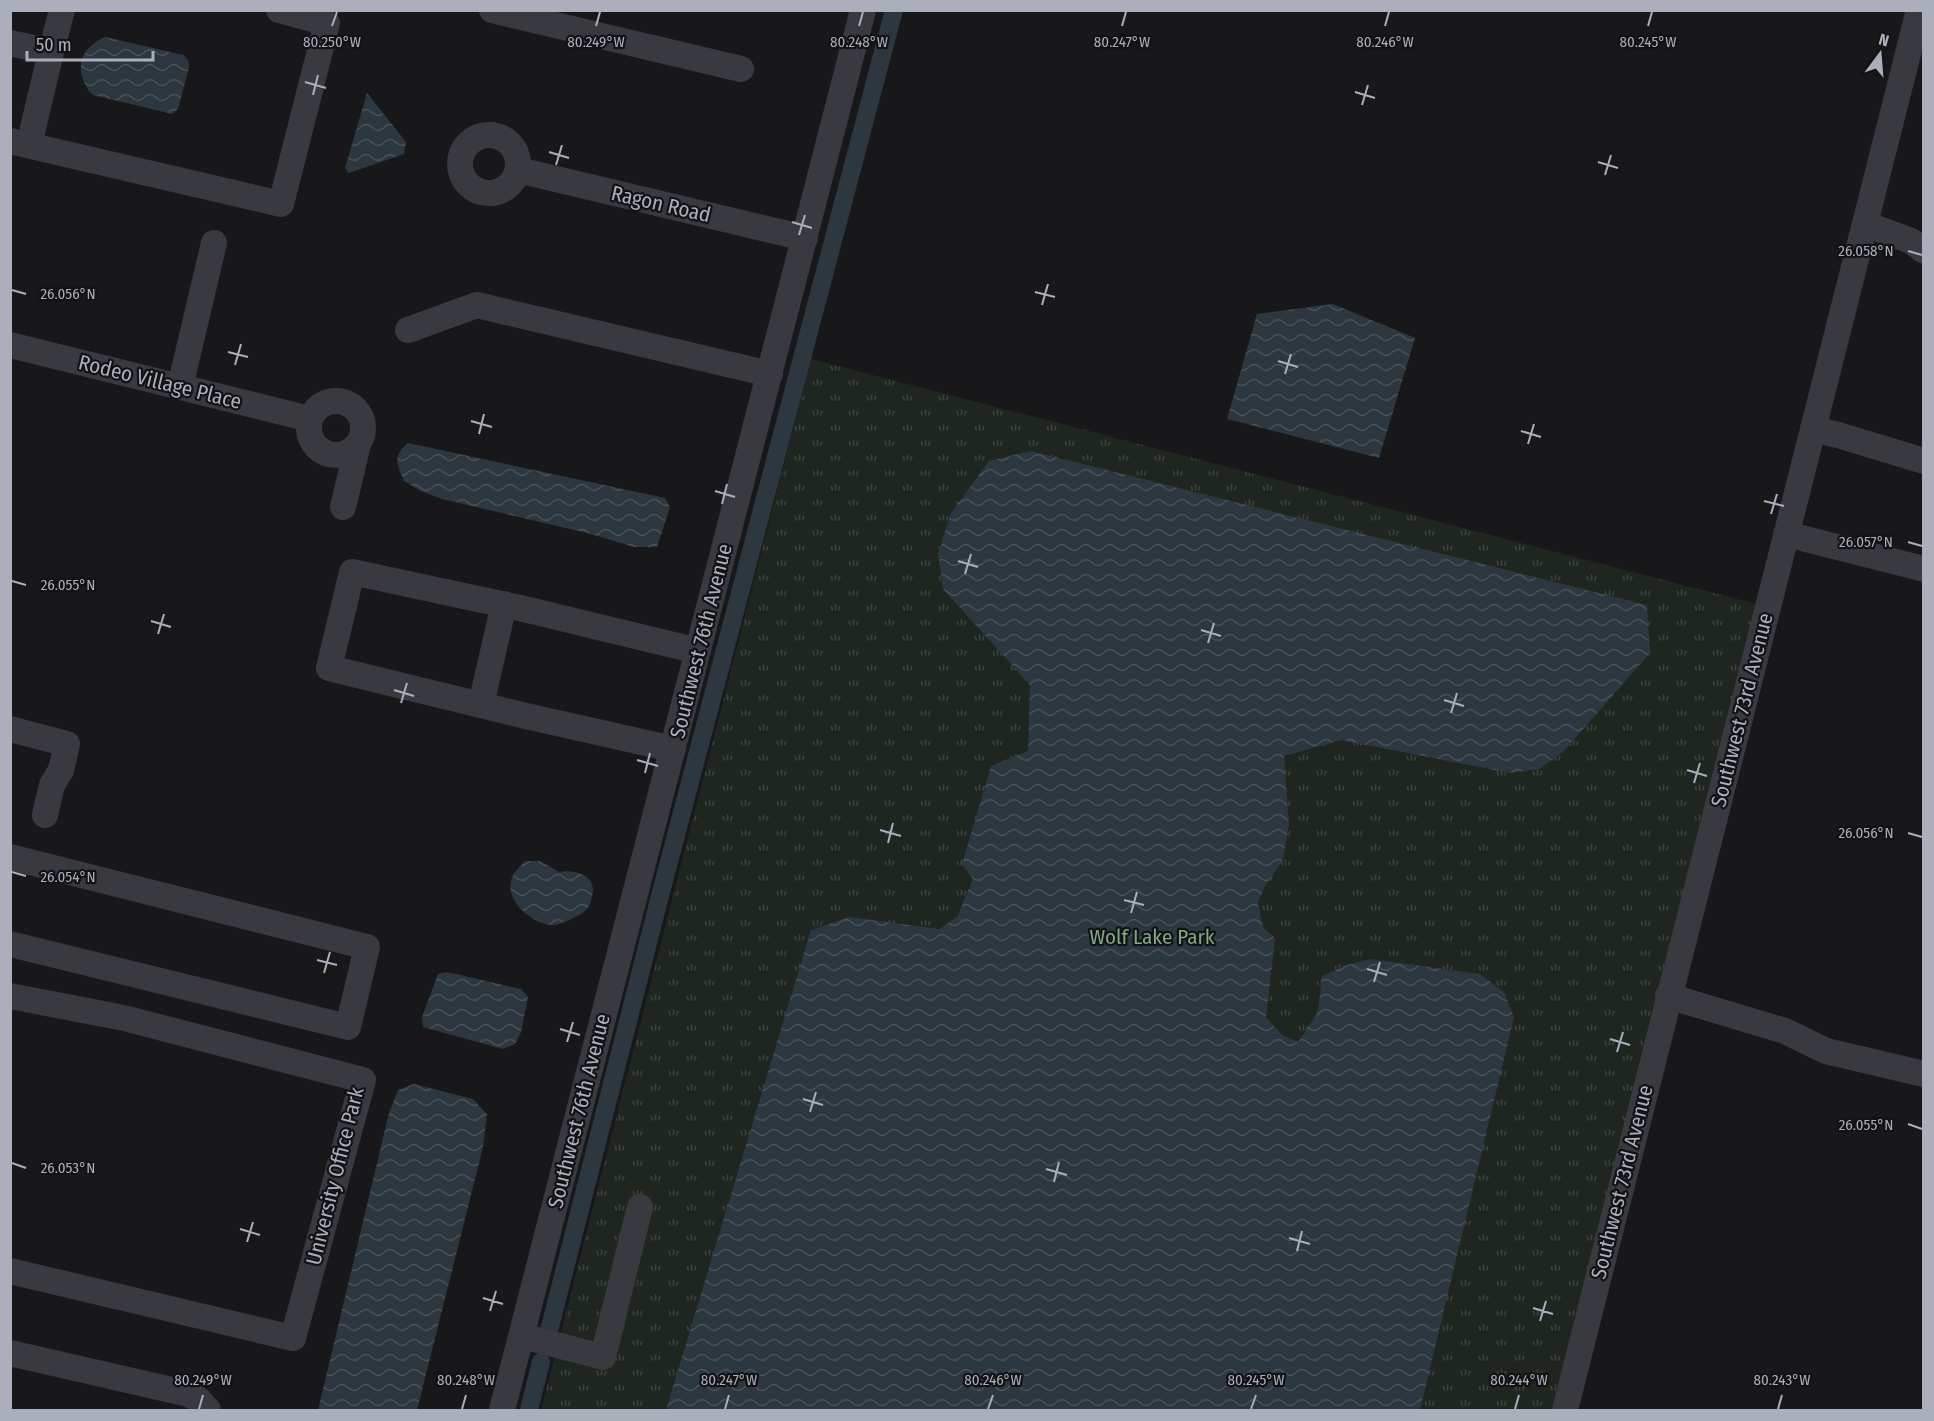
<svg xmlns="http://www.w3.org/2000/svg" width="1934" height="1421" font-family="'Fira Sans Condensed',sans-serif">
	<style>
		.park { fill: url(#park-tufts) }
		.water { fill: url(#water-waves) }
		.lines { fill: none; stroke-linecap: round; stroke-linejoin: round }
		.canal { stroke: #2d3740; stroke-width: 18 }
		.minor { stroke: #393a40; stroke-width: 26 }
		.ticks { fill: none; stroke: #aaafbb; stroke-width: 2 }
		.labels { text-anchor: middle; stroke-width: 4.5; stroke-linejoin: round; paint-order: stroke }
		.street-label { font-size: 21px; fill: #aaafbb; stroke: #131316 }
		.park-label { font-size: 21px; fill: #81a784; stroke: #131316 }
		.ticks-label { font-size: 15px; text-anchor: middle; fill: #aaafbb; stroke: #131316; stroke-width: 4.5; stroke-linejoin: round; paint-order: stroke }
	</style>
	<defs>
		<pattern id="park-tufts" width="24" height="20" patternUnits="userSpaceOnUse" patternTransform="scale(1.5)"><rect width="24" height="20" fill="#1e261f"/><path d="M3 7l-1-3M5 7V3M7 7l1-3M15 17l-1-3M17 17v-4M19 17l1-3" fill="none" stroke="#3c433e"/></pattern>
		<pattern id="water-waves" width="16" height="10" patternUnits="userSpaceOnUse" patternTransform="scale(1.5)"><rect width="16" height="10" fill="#2d3740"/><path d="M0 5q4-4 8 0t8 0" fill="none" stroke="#49515a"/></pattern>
	</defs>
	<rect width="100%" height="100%" fill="#18181b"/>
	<path class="park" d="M811 359 1768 607 1561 1410H541Z"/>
	<g class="water">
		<path d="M105 37 183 55 188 60 189 67 178 109 172 114 93 95C87 90 86 86 83 79 76 59 87 45 105 37Z"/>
		<path d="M367 93 406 142 404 154 349 173 345 168Z"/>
		<path d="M1333 304 1415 338 1379 458 1227 419 1257 314Z"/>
		<path d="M408 443 665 498 670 507 657 547H634L591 534 442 499 421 491 404 481C397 463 392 457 408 443Z"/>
		<path d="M1031 451 1647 605 1650 653 1563 752 1539 769 1510 773 1341 740 1284 756 1289 825 1283 860 1264 888 1258 903 1263 927 1275 938 1266 1017 1282 1035 1298 1042 1318 1012 1322 976 1347 965 1371 959 1480 974 1504 992 1514 1017 1420 1410H666L811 930 849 917 939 929 957 917 973 879 962 864 991 766 1028 751 1030 685 943 589 938 554 951 513 989 461Z"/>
		<path d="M525 861H540L559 872C575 869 598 876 592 896 591 901 590 906 587 909 581 916 559 926 550 925 529 921 502 899 513 875 516 870 521 865 525 861Z"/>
		<path d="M447 972 521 989 528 997 521 1032 515 1044 503 1049 423 1027 422 1017 438 974Z"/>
		<path d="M414 1084 473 1099 487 1114 483 1147 417 1410H318L389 1113 398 1090Z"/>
	</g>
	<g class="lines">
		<g class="canal">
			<path d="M550 1327 661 892 894 10"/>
			<path d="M529 1410 541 1362"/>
		</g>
		<g class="minor">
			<path d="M492 10 741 69"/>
			<path d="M10 43 51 52 29 145"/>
			<path d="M51 52 62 10"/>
			<circle cx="489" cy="164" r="29"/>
			<path d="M10 141 281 204 327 23 279 10"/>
			<path d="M518 170 805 238"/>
			<path d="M1865 224 1911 241 1924 251"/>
			<path d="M408 330 477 305 770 374"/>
			<path d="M10 345 310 419"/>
			<path d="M180 387 214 243"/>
			<circle cx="336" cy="428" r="27"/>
			<path d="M1813 429 1838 435 1924 461"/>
			<path d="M343 507 358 444"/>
			<path d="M1786 534 1924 569"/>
			<path d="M481 705 504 604"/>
			<path d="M10 729 67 744 61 770 52 785 45 815"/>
			<path d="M673 749 526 716 329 668 352 572 520 608 698 651"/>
			<path d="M10 857 367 947 348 1027 10 944"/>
			<path d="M10 996 124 1018 363 1080 293 1338 10 1271"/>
			<path d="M1668 996 1785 1031 1826 1051 1924 1074"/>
			<path d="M522 1336 603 1357 640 1207"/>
			<path d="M10 1353 189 1394 199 1400 208 1410"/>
			<path d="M502 1410 863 10"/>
			<path d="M1565 1410 1919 10"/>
		</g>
	</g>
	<path class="ticks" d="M332 26 337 12M596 26 600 12M859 26 863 12M1122 26 1126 12M1385 26 1389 12M1648 26 1652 12M305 82 326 88M1355 92 1375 98M313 95 318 75M1362 105 1368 85M549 152 569 158M1598 162 1618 168M556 165 562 145M1605 175 1611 155M792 222 812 228M799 235 805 215M1908 251 1922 255M12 290 26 294M1035 292 1055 297M1042 305 1048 284M228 352 248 357M1278 361 1298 367M235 365 241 344M1285 374 1291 354M471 421 492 427M1521 431 1541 437M479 434 484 414M1528 444 1534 424M715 491 735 497M1764 501 1784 506M722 504 727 484M1771 514 1777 494M1908 542 1922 546M958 561 978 567M965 574 971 554M12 581 26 585M151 621 171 627M1201 630 1221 636M158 634 164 614M1208 643 1214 623M394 690 414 696M1444 700 1464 706M401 703 407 683M1451 713 1457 693M637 760 658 766M1687 770 1707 776M645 773 650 753M1694 783 1700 763M880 830 901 836M1908 833 1922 837M888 843 893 823M12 872 26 876M1124 900 1144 905M1131 913 1137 892M317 960 337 965M1367 969 1387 975M324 973 330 952M1374 982 1380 962M560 1029 580 1035M1610 1039 1630 1045M567 1042 573 1022M1617 1052 1623 1032M803 1099 823 1105M810 1112 816 1092M1908 1124 1922 1129M12 1163 26 1168M1046 1169 1067 1175M1054 1182 1059 1162M240 1229 260 1235M1289 1238 1310 1244M247 1242 253 1222M1297 1251 1302 1231M483 1298 503 1304M1533 1308 1553 1314M490 1311 496 1291M1540 1321 1546 1301M199 1409 203 1395M462 1409 466 1395M725 1409 729 1395M988 1409 993 1395M1251 1409 1256 1395M1515 1409 1519 1395M1778 1409 1782 1395"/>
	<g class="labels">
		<g class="street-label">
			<text transform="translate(661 204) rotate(13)" y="7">Ragon Road</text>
			<text transform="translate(160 382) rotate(14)" y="7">Rodeo Village Place</text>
			<text transform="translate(701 641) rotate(-76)" y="7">Southwest 76th Avenue</text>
			<text transform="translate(1742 710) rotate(-76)" y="7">Southwest 73rd Avenue</text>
			<text transform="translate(579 1111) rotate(-76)" y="7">Southwest 76th Avenue</text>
			<text transform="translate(335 1176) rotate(-76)" y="7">University Office Park</text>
			<text transform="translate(1622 1182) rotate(-76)" y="7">Southwest 73rd Avenue</text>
		</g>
		<g class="park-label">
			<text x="1152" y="944">Wolf Lake Park</text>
		</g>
	</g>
	<g class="ticks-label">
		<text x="332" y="47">80.250°W</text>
		<text x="596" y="47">80.249°W</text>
		<text x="859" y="47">80.248°W</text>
		<text x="1122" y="47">80.247°W</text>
		<text x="1385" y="47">80.246°W</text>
		<text x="1648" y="47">80.245°W</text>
		<text x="1866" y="256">26.058°N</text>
		<text x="68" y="299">26.056°N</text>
		<text x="1866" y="547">26.057°N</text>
		<text x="68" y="590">26.055°N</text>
		<text x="1866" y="838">26.056°N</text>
		<text x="68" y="882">26.054°N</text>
		<text x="1866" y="1130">26.055°N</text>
		<text x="68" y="1173">26.053°N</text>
		<text x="203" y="1385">80.249°W</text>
		<text x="466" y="1385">80.248°W</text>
		<text x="729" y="1385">80.247°W</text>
		<text x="993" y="1385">80.246°W</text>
		<text x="1256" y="1385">80.245°W</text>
		<text x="1519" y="1385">80.244°W</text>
		<text x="1782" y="1385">80.243°W</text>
	</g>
	<rect width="1934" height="1421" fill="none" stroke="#aaafbb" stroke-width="24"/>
	<g transform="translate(1880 54) rotate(16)" stroke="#131316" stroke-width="4.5" paint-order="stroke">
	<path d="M0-4.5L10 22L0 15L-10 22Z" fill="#aaafbb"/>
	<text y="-9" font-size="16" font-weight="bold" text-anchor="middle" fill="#aaafbb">N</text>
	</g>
	<path d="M27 51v9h126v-9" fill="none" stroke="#aaafbb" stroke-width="3"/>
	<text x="36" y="51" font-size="18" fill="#aaafbb" stroke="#131316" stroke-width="4.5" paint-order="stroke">50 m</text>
</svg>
